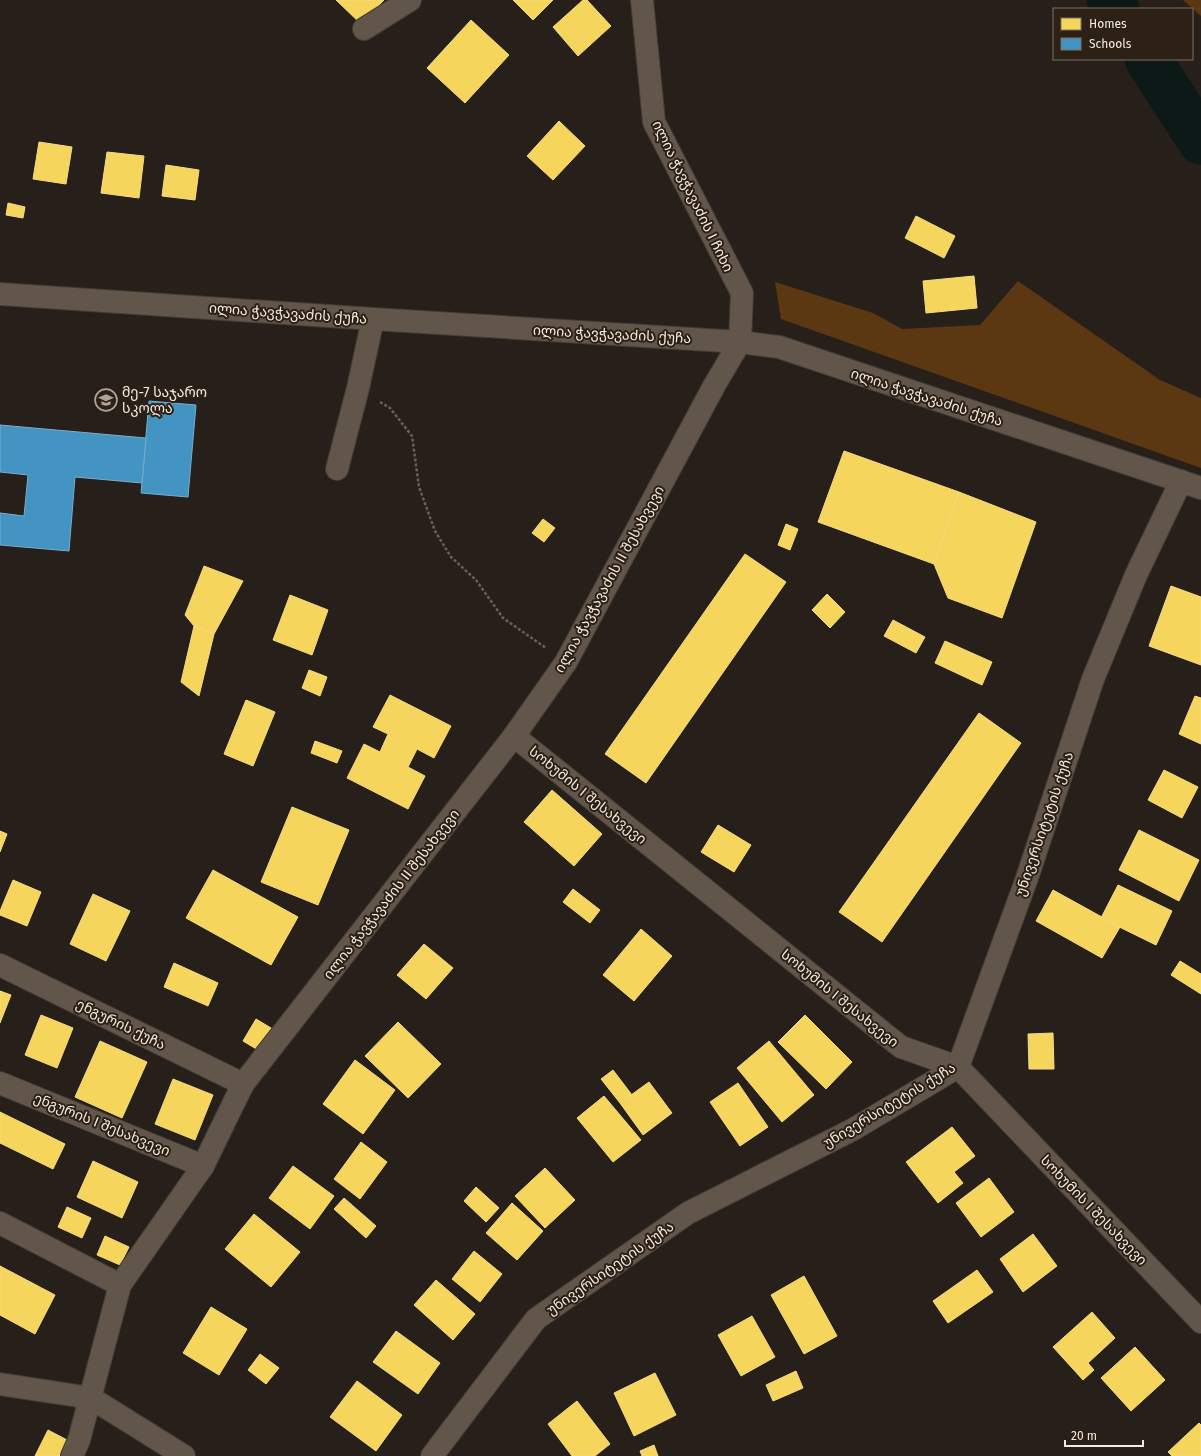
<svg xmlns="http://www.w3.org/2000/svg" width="1201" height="1456" font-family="'Fira Sans','Noto Sans Georgian',sans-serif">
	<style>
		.green { fill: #5b3812 }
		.homes { fill: #f6d55c; stroke: #f5db84 }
		.schools { fill: #4393c3; stroke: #78adcc }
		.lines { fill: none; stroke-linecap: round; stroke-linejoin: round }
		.river { stroke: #0d1916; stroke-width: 47 }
		.minor-casing { stroke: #433c37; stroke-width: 24 }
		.path { stroke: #686057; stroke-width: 2.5; stroke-dasharray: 3 2; stroke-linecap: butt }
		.minor { stroke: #625549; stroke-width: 22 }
		.labels { text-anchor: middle; stroke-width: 4; stroke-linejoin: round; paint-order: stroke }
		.street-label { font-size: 14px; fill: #f3eae2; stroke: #2d2014 }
		.poi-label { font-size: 14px; fill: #f3eae2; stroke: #2d2014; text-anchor: start }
	</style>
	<rect width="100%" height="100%" fill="#27201a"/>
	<g class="green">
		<path d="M1183 0H1201V16Z"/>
		<path d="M1018 281 1160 380 1201 398V468L781 319 775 282 873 313 902 329 980 325Z"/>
	</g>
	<g class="homes">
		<path d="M336 0H384L361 24Z"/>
		<path d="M513 0H553L533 20Z"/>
		<path d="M583 0H587L611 26 578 56 553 27Z"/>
		<path d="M471 20 509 55 465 103 427 68Z"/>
		<path d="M559 121 585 146 553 180 527 156Z"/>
		<path d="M39 142 72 147 66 184 33 179Z"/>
		<path d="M107 152 144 156 139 198 101 193Z"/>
		<path d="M166 165 199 170 195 200 162 196Z"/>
		<path d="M8 203 25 207 23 218 6 215Z"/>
		<path d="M916 216 955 236 944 258 905 238Z"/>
		<path d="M974 276 977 308 926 313 923 281Z"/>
		<path d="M844 451 959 492 934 564 818 522Z"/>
		<path d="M959 492 1036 522 1002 618 948 598 934 564Z"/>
		<path d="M543 519 555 528 544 542 532 533Z"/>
		<path d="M786 524 798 529 790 550 778 545Z"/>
		<path d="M745 554 786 582 646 783 605 754Z"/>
		<path d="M204 566 243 581 214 634 194 626 185 615Z"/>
		<path d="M1171 586 1201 597V665L1149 646Z"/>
		<path d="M827 594 845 612 830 628 812 610Z"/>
		<path d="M290 595 328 610 312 655 273 640Z"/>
		<path d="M893 620 925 637 916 653 884 636Z"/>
		<path d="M194 626 214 634 199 696 181 682Z"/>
		<path d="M945 641 992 662 982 685 935 663Z"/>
		<path d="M309 670 327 677 320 696 302 688Z"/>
		<path d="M390 695 451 726 434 758 417 749 408 767 425 776 408 809 347 778 364 744 380 752 388 734 373 727Z"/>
		<path d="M1195 696 1201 698V744L1179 734Z"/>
		<path d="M246 700 275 712 253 766 224 754Z"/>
		<path d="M979 713 1021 743 882 942 839 912Z"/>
		<path d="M315 741 342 751 337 763 311 753Z"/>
		<path d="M1164 770 1198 787 1182 818 1148 800Z"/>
		<path d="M552 790 602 834 574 866 524 822Z"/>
		<path d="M292 807 349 830 318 905 261 882Z"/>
		<path d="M718 825 751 845 734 872 701 852Z"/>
		<path d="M1139 830 1199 860 1179 901 1119 870Z"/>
		<path d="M0 831 7 834 0 852Z"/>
		<path d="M213 870 298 917 271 965 186 918Z"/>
		<path d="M13 880 41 892 27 926 0 915V911Z"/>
		<path d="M1118 885 1172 911 1156 945 1101 918Z"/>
		<path d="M573 889 600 910 590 923 563 902Z"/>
		<path d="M1053 890 1120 927 1102 958 1036 921Z"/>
		<path d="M93 894 130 911 106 961 70 944Z"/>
		<path d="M641 929 672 956 634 1001 603 975Z"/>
		<path d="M424 944 453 968 426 999 397 975Z"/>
		<path d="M1180 961 1201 974V994L1171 975Z"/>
		<path d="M174 963 218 983 208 1006 164 987Z"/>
		<path d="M0 991 11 995 0 1023Z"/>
		<path d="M41 1015 73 1028 57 1068 25 1055Z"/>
		<path d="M805 1015 852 1062 826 1089 778 1042Z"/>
		<path d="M256 1019 276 1031 263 1053 243 1041Z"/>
		<path d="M398 1022 441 1064 408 1098 365 1056Z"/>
		<path d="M1053 1033 1054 1069H1029L1028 1034Z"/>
		<path d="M100 1041 147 1062 122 1118 75 1097Z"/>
		<path d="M769 1041 814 1095 782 1122 737 1068Z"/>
		<path d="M355 1060 395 1090 363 1134 323 1104Z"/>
		<path d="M613 1070 632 1095 620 1103 601 1079Z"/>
		<path d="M173 1079 213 1095 195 1140 155 1124Z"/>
		<path d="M649 1082 672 1113 643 1135 620 1103Z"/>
		<path d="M738 1083 768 1127 740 1146 710 1102Z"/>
		<path d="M604 1096 641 1140 613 1162 577 1118Z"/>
		<path d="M0 1112 65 1144 53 1169 0 1143Z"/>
		<path d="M952 1127 975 1156 954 1172 963 1183 938 1203 906 1162Z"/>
		<path d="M361 1142 387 1162 360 1199 334 1179Z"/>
		<path d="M93 1161 138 1182 122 1218 77 1197Z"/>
		<path d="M293 1166 334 1196 310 1229 269 1198Z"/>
		<path d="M545 1168 575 1200 545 1228 515 1196Z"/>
		<path d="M989 1178 1014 1212 981 1237 956 1203Z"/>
		<path d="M476 1187 499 1208 486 1222 464 1201Z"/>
		<path d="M344 1198 376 1226 366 1238 334 1209Z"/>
		<path d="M512 1203 543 1231 517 1260 486 1233Z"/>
		<path d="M67 1207 91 1218 82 1238 58 1227Z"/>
		<path d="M254 1214 300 1252 271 1287 225 1249Z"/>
		<path d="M1033 1234 1057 1266 1023 1292 1000 1259Z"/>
		<path d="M105 1236 129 1247 120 1265 97 1255Z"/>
		<path d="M474 1251 502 1274 480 1302 452 1279Z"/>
		<path d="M0 1266 55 1295 35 1334 0 1315Z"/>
		<path d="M977 1270 993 1292 948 1323 933 1301Z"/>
		<path d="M804 1276 837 1336 804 1354 771 1295Z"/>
		<path d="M436 1280 475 1314 453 1340 414 1305Z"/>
		<path d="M211 1307 247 1329 219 1375 183 1353Z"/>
		<path d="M1092 1312 1115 1338 1088 1363 1094 1370 1083 1380 1053 1347Z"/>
		<path d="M752 1316 775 1357 741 1376 718 1335Z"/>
		<path d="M396 1331 440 1363 418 1394 373 1362Z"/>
		<path d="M1135 1347 1165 1380 1131 1411 1101 1378Z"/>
		<path d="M260 1354 279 1368 266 1384 248 1370Z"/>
		<path d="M796 1371 803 1388 773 1401 766 1385Z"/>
		<path d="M655 1373 676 1415 634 1436 614 1393Z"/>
		<path d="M357 1381 402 1415 376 1451 330 1417Z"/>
		<path d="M577 1401 610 1444 595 1456H572L548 1424Z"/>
		<path d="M1199 1423 1201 1425V1456H1172L1168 1452Z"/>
		<path d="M48 1430 69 1441 61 1456H35Z"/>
		<path d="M654 1445 658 1456H642L640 1451Z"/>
	</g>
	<g class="schools">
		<path d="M149 401 196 405 188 497 141 493Z"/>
		<path d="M0 425 146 438 142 483 75 477 69 551 0 545V513L24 516 28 475 0 472Z"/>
	</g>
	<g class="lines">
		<g class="river">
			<path d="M1110 0 1116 9"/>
			<path d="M1148 59 1201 141"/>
		</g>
		<g class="minor-casing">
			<g id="minor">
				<path d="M364 29 410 0"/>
				<path d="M0 294 373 319 740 342 779 347 1201 488"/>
				<path d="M337 469 358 388 373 319"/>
				<path d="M514 736 901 1047 958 1067 1201 1322"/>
				<path d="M0 965 243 1084"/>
				<path d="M0 1083 203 1166"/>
				<path d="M0 1223 120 1285"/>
				<path d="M0 1384 91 1398 184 1456"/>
				<path d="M72 1456 79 1440 120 1285 203 1166 243 1084 514 736 566 662 714 386 740 342 742 293 654 122 642 0"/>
				<path d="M432 1456 536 1319 688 1213 852 1130 958 1067 1027 878 1093 679 1136 575 1181 481"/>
			</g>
		</g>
		<path class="path" d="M380 402 390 408 412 436 419 487 435 531 451 557 476 580 503 618 546 648"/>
		<use href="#minor" class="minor"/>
	</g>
	<defs>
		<g id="school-ring" transform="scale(1.15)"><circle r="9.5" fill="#2d2014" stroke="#aca39c" stroke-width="1.5"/><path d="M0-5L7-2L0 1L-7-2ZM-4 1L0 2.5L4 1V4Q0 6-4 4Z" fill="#aca39c"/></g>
	</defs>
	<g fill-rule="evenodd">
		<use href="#school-ring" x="106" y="400"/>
	</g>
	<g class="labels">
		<g class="street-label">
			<text transform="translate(693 196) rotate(64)" y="5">ილია ჭავჭავაძის I ჩიხი</text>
			<text transform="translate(288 313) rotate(4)" y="5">ილია ჭავჭავაძის ქუჩა</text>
			<text transform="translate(612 334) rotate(3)" y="5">ილია ჭავჭავაძის ქუჩა</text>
			<text transform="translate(927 397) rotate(18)" y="5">ილია ჭავჭავაძის ქუჩა</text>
			<text transform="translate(609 579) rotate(-61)" y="5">ილია ჭავჭავაძის II შესახვევი</text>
			<text transform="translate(588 795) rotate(39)" y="5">სოხუმის I შესახვევი</text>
			<text transform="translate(1044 824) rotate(-71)" y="5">უნივერსიტეტის ქუჩა</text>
			<text transform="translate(391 894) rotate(-52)" y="5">ილია ჭავჭავაძის II შესახვევი</text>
			<text transform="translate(840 998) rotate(39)" y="5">სოხუმის I შესახვევი</text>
			<text transform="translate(121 1024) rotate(26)" y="5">ენგურის ქუჩა</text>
			<text transform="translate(889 1105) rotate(-31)" y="5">უნივერსიტეტის ქუჩა</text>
			<text transform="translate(102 1124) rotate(22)" y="5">ენგურის I შესახვევი</text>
			<text transform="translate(1094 1210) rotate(46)" y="5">სოხუმის I შესახვევი</text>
			<text transform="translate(610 1268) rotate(-35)" y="5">უნივერსიტეტის ქუჩა</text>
		</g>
		<g class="poi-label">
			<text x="122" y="397">მე-7 საჯარო<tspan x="122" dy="16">სკოლა</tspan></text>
		</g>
	</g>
	<rect x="1053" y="8" width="140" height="52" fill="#2d2014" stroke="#7c7166"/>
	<rect x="1061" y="18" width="20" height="12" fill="#f6d55c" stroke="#7c7166"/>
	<text x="1089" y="28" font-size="12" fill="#f3eae2">Homes</text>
	<rect x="1061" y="38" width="20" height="12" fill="#4393c3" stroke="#7c7166"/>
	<text x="1089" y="48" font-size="12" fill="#f3eae2">Schools</text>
	<path d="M1065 1440v6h78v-6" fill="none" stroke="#f3eae2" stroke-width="2"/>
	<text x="1071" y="1440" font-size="12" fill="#f3eae2" stroke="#2d2014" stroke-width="3" paint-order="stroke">20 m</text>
</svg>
